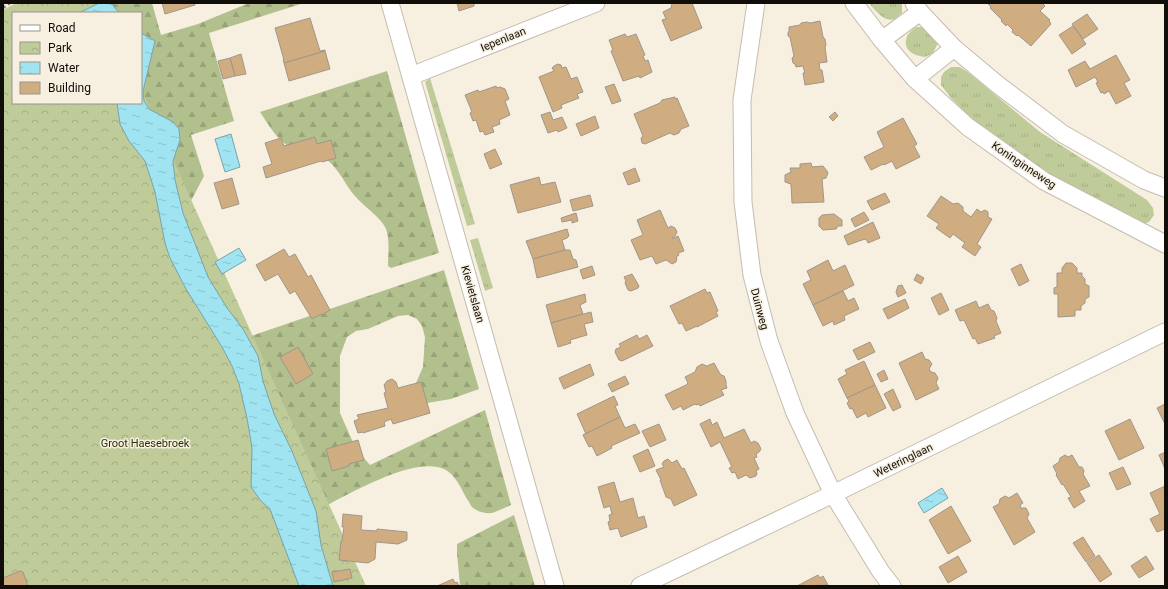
<svg xmlns="http://www.w3.org/2000/svg" width="1168" height="589" font-family="Roboto,sans-serif">
	<style>
		.grass { fill: url(#grass-tufts) }
		.forest { fill: url(#forest-firs) }
		.park { fill: url(#park-crowns) }
		.water { fill: url(#water-ripples); stroke: #75a4ab }
		.building { fill: #cfad81; stroke: #a0968a }
		.lines { fill: none; stroke-linecap: round; stroke-linejoin: round }
		.minor-casing { stroke: #c4bcae; stroke-width: 19 }
		.path { stroke: #817c72; stroke-width: 2.5; stroke-dasharray: 3 3; stroke-linecap: butt }
		.minor { stroke: #fff; stroke-width: 17 }
		.labels { text-anchor: middle; stroke-width: 3; stroke-linejoin: round; paint-order: stroke }
		.street-label { font-size: 11px; fill: #110e09; stroke: #f7f0e1 }
		.park-label { font-size: 11px; fill: #283009; stroke: #f7f0e1 }
	</style>
	<defs>
		<pattern id="grass-tufts" width="24" height="20" patternUnits="userSpaceOnUse"><rect width="24" height="20" fill="#bfcc9a"/><path d="M3 7l-1-3M5 7V3M7 7l1-3M15 17l-1-3M17 17v-4M19 17l1-3" fill="none" stroke="#a3ae83"/></pattern>
		<pattern id="forest-firs" width="22" height="20" patternUnits="userSpaceOnUse"><rect width="22" height="20" fill="#b2c08d"/><path d="M5 1l3.5 6h-7zM16 11l3.5 6h-7z" fill="#98a478"/></pattern>
		<pattern id="park-crowns" width="20" height="18" patternUnits="userSpaceOnUse"><rect width="20" height="18" fill="#bfcc9a"/><path d="M2 6a3 3 0 1 1 6 0M12 15a3 3 0 1 1 6 0" fill="none" stroke="#a3ae83"/></pattern>
		<pattern id="water-ripples" width="26" height="14" patternUnits="userSpaceOnUse"><rect width="26" height="14" fill="#a0e4f1"/><path d="M2 4q2-2 4 0t4 0M15 11q2-2 4 0t4 0" fill="none" stroke="#89c2cd"/></pattern>
	</defs>
	<rect width="100%" height="100%" fill="#f7f0e1"/>
	<g class="grass">
		<path d="M869 3H902V13C900 14 897 18 895 19 884 23 875 10 869 3Z"/>
		<path d="M917 27H923L938 43 933 53 925 57C921 56 916 56 912 53 901 46 906 32 917 27Z"/>
		<path d="M951 67H960L969 73 1040 132 1147 200 1153 208 1154 215 1149 222 1141 225 1059 184 978 125 951 98 941 85V77L944 72Z"/>
		<path d="M430 78 475 224 467 226 425 82Z"/>
		<path d="M478 238 493 288 485 291 470 240Z"/>
	</g>
	<g class="forest">
		<path d="M111 3H152L161 35 198 24 249 3H304L209 33 234 121 191 135 204 176 192 199 182 210 173 161 180 140 179 129 173 122 148 109 144 101 143 91 155 41 141 33V13H119Z"/>
		<path d="M387 71 439 253 391 268 388 266C388 254 390 240 386 229 381 217 363 206 355 196 345 185 338 166 324 158 317 155 308 154 301 152 281 146 271 129 260 112Z"/>
		<path d="M444 270 479 389 451 399 421 404 416 383 423 367 425 337 422 326 417 319 408 315 398 316 368 329 356 331 347 337 340 356V413L356 449 370 465 485 410 511 505C506 507 500 510 495 512 488 515 477 512 472 507 470 505 469 501 467 499 460 486 453 469 437 467 404 461 346 496 316 511L248 337Z"/>
		<path d="M514 515 535 586H460L457 553V544Z"/>
	</g>
	<path class="park" d="M16 3H102L107 13H13V103H141V89L366 586H3V10Z"/>
	<g class="water">
		<path d="M99 3H111L119 13H79Z"/>
		<path d="M141 33 155 41 143 91 144 101 149 109 173 122 179 129 180 140 173 161 175 180 183 213 208 277 227 308 243 329 258 356 263 381 274 414 292 451 316 511 321 545 333 586H299L270 509 261 501 251 487 252 448 247 418 239 384 232 366 222 347 186 289 170 258 165 243 155 192 145 161 129 141 120 124 117 103H141Z"/>
		<path d="M231 134 240 167 225 172 215 139Z"/>
		<path d="M239 248 246 260 222 274 215 262Z"/>
		<path d="M942 488 948 498 924 513 918 503Z"/>
	</g>
	<g class="building">
		<path d="M162 3H195V5L165 14Z"/>
		<path d="M457 3H474V6L459 11Z"/>
		<path d="M672 3H692L702 28 671 41 662 20 666 19 663 12 671 8Z"/>
		<path d="M987 3H1042L1045 6 1040 11 1050 20 1049 21 1051 24 1031 46 1018 35 1017 36 1012 32 1013 30 1007 24 1006 26 1001 21 1002 20 990 8 991 7Z"/>
		<path d="M1087 14 1098 29 1083 39 1072 24Z"/>
		<path d="M310 18 320 51 325 50V51L284 63 283 60H284L275 28Z"/>
		<path d="M820 21 823 37 825 39 826 45 825 47 827 62 819 63 820 70H822L824 82 805 85 803 73H805L803 66 796 67 795 64 793 63 792 58 794 56 790 37 788 36V33L789 31V27L800 25 801 23 807 22 810 23Z"/>
		<path d="M1073 26 1086 44 1072 54 1059 35Z"/>
		<path d="M625 34 627 37 636 34 645 55 643 56 645 61 648 60 652 72 640 78 639 76 623 81 611 51 613 50 609 40Z"/>
		<path d="M325 51 330 69 289 81 284 63Z"/>
		<path d="M241 54 246 74 235 76 230 58Z"/>
		<path d="M1116 55 1130 80 1124 83 1131 96 1116 104 1109 91 1104 94 1103 92 1101 93 1096 83 1098 82 1095 77 1076 87 1068 70 1085 61 1090 69Z"/>
		<path d="M230 58 235 76 223 79 218 61Z"/>
		<path d="M558 64 561 65 562 68 566 67 571 79 577 77 583 92 577 94 579 98 561 105 562 108 553 112 539 77 554 71 552 68 554 66Z"/>
		<path d="M614 84 621 101 612 104 605 87Z"/>
		<path d="M496 86 497 88 500 87 505 89 509 99 505 101 510 115 499 120 500 124 492 127 494 132 485 135 483 131 480 132 476 120 473 121 470 113 472 112 465 95 478 90 479 92Z"/>
		<path d="M675 97V99L677 98 689 126 681 129 679 133 674 135 670 133 645 144 642 143 641 138 643 136 634 114 660 103 662 100Z"/>
		<path d="M550 112 553 120 562 117 567 128 558 132 557 130 548 133 541 115Z"/>
		<path d="M835 112 838 116 833 121 829 117Z"/>
		<path d="M595 116 599 128 581 136 576 124Z"/>
		<path d="M903 118 917 144 914 146 920 157 896 169 892 161 884 165 883 164 871 170 864 157 884 147 877 132Z"/>
		<path d="M315 137 317 144 331 140 336 158 322 162 321 161 266 178 263 167 272 164 265 143 281 138 284 146Z"/>
		<path d="M495 149 502 164 490 169 484 154Z"/>
		<path d="M811 163 812 167 823 166 827 171 828 173 826 178 822 179 824 202 792 203 791 184 785 182V175L791 172 790 168H800V164Z"/>
		<path d="M635 168 640 181 628 185 623 173Z"/>
		<path d="M539 177 541 185 555 182 561 202 518 213 510 185Z"/>
		<path d="M232 178 239 204 222 209 214 183Z"/>
		<path d="M885 193 890 202 872 210 867 201Z"/>
		<path d="M590 195 593 206 573 211 570 200Z"/>
		<path d="M941 196 953 204 958 203 963 207V211L971 217 977 209 981 212 985 210 988 212V217L992 219 977 244 981 247 975 256 962 247 965 243 953 234 950 238 936 228 939 224 927 216Z"/>
		<path d="M660 210 668 228 671 226 675 228 677 232 675 236 672 238V239L678 236 684 251 678 253 679 255 677 256 676 262 672 264 666 260 656 264 652 256 640 260 631 240 643 235 637 220Z"/>
		<path d="M864 212 869 220 855 227 851 219Z"/>
		<path d="M576 213 578 221 572 223V220L562 222 561 218Z"/>
		<path d="M834 214 842 220V226H838L836 229 823 230 819 226V218L822 215Z"/>
		<path d="M873 222 880 238 868 243 866 239 862 240 848 245 844 236Z"/>
		<path d="M567 229 569 236 567 238 562 240 565 250 533 259 526 241Z"/>
		<path d="M284 249 289 257 295 254 308 277 311 275 330 310 322 315 321 314 312 319 295 291 290 294 278 274 265 281 256 265Z"/>
		<path d="M565 250H570L573 259 576 260 578 267 537 278 533 259Z"/>
		<path d="M828 260 833 271 845 265 854 285 813 305 803 284 811 280 807 271Z"/>
		<path d="M1066 263H1072L1077 268V273H1082V276L1085 279V284L1089 286V297L1085 299V303L1081 306V310H1075V316L1058 317V294H1054V288L1057 287V273H1062V268Z"/>
		<path d="M1021 264 1029 281 1019 286 1011 269Z"/>
		<path d="M592 266 595 275 583 279 580 270Z"/>
		<path d="M632 274 639 286 638 288 631 291 628 290 625 283 626 281 624 277Z"/>
		<path d="M917 274 924 278 921 284 914 280Z"/>
		<path d="M902 285 906 293 898 297 896 292 898 286Z"/>
		<path d="M705 289 707 293 710 292 718 311 716 312 718 316 697 327V326L686 331 682 323 679 324 670 306Z"/>
		<path d="M843 291 848 301 854 298 859 309 844 316 845 320 834 325 833 321 823 326 813 305Z"/>
		<path d="M941 293 949 310 939 315 931 298Z"/>
		<path d="M585 294 586 302 580 305 583 314 551 323 546 305Z"/>
		<path d="M905 299 909 308 888 319 883 309Z"/>
		<path d="M976 301 979 308 988 304 991 310 994 311 997 318 996 321 1001 333 994 336 995 338 978 344 975 338 973 339 964 320 960 321 955 310Z"/>
		<path d="M591 312 593 322 584 324 587 335 570 340 571 343 558 347 551 323Z"/>
		<path d="M637 335 639 339 647 335 653 346 622 361 619 360 615 352 616 349 621 347 619 344Z"/>
		<path d="M870 342 875 352 858 360 853 350Z"/>
		<path d="M298 347 313 374 296 384 280 357Z"/>
		<path d="M922 352 925 359 929 360 932 364 929 369 931 372 935 373 938 378 936 383 939 389 916 400 899 363Z"/>
		<path d="M864 361 875 385 847 398 838 379 847 374 845 370Z"/>
		<path d="M714 363 719 372 721 375 724 376 726 381V385L727 388 721 390 724 395 700 406 699 404 696 405 695 404 683 410 681 406 673 410 665 395 686 385 688 383 685 377 695 372 697 367 702 364 707 366Z"/>
		<path d="M590 364 594 375 564 389 559 378Z"/>
		<path d="M884 370 888 379 881 382 877 374Z"/>
		<path d="M625 376 629 384 612 392 608 384Z"/>
		<path d="M392 379 396 382 398 388 421 382 430 413 393 424 391 419 384 422 385 426 363 433V432L358 433 354 421 359 419 357 415 388 408 384 393 386 392 384 385 387 381Z"/>
		<path d="M875 385 886 408 868 417 866 413 857 418 852 408 850 409 847 403 849 401 847 398Z"/>
		<path d="M893 389 901 407 893 411 884 394Z"/>
		<path d="M614 396 618 405 615 406 620 417 583 435 586 434 577 414Z"/>
		<path d="M1165 404V424L1157 408Z"/>
		<path d="M620 417 625 428 635 424 640 433 611 446 612 448 597 456 592 446 589 447 583 435Z"/>
		<path d="M710 419 712 425 717 422 724 438 744 429 751 443 754 441 758 443 761 449 759 452 756 454 757 457 754 458 759 469 756 471 757 473 756 476 750 478 746 475 738 479 735 472 732 473 729 468 732 467 720 442 711 447 700 424Z"/>
		<path d="M1130 419 1144 448 1119 460 1105 431Z"/>
		<path d="M659 424 666 440 650 447 642 431Z"/>
		<path d="M358 440 364 460 349 464V466L332 471 326 449Z"/>
		<path d="M648 449 655 466 640 472 633 456Z"/>
		<path d="M1163 453H1165V469L1159 455Z"/>
		<path d="M1065 455 1068 457 1072 455 1079 467H1082L1084 471 1083 474 1090 486 1079 491 1085 501 1074 508 1068 498 1071 497 1063 484 1062 485 1056 475 1057 474 1053 466 1059 462 1060 458Z"/>
		<path d="M668 459 672 463 677 460 682 469 684 468 697 495 674 506 671 499 666 497 660 480H661L656 470 664 467 662 464 664 461Z"/>
		<path d="M1123 467 1131 484 1117 490 1109 473Z"/>
		<path d="M614 482 620 502 633 498 638 518 644 516 647 527 621 537 618 528 610 530 608 522 610 521 609 515 612 514 610 506 604 508 598 487Z"/>
		<path d="M1165 486V529L1157 532 1150 519 1160 514 1150 493Z"/>
		<path d="M1017 493 1023 503 1020 505 1021 508H1026L1029 514 1027 518 1035 532 1014 545 993 507 999 504 1000 499 1005 496 1009 498Z"/>
		<path d="M951 506 971 541 948 554 929 520Z"/>
		<path d="M343 514 362 516 361 530 377 531V529L407 532V540L398 544 376 542 375 559 368 563 339 560 341 541H342L344 527H342Z"/>
		<path d="M1083 537 1095 556 1086 562 1073 543Z"/>
		<path d="M1099 555 1112 574 1100 582 1087 563Z"/>
		<path d="M958 556 967 572 948 583 939 567Z"/>
		<path d="M1146 556 1154 569 1139 578 1131 566Z"/>
		<path d="M350 569 352 578 334 582 332 572Z"/>
		<path d="M20 571 23 572 28 586H3V578Z"/>
		<path d="M818 575 820 578 823 576 828 585 797 586Z"/>
		<path d="M453 579 455 583 457 582 459 586H437Z"/>
	</g>
	<g class="lines">
		<g class="minor-casing">
			<g id="minor">
				<path d="M390 3 555 586"/>
				<path d="M756 3 742 100 743 202 752 275 769 341 795 413 833 494 881 572 892 586"/>
				<path d="M854 3 882 40 915 79 968 127 1044 181 1165 244"/>
				<path d="M914 3 920 12 954 48 997 84 1063 134 1144 180 1165 188"/>
				<path d="M882 40 920 12"/>
				<path d="M411 76 596 3"/>
				<path d="M915 79 954 48"/>
				<path d="M640 586 833 494 1165 332"/>
			</g>
		</g>
		<path class="path" d="M3 8 10 3"/>
		<use href="#minor" class="minor"/>
	</g>
	<g class="labels">
		<g class="street-label">
			<text transform="translate(503 39) rotate(-22)" y="4">Iepenlaan</text>
			<text transform="translate(1024 165) rotate(34)" y="4">Koninginneweg</text>
			<text transform="translate(473 294) rotate(74)" y="4">Kievietslaan</text>
			<text transform="translate(760 309) rotate(75)" y="4">Duinweg</text>
			<text transform="translate(903 460) rotate(-26)" y="4">Weteringlaan</text>
		</g>
		<g class="park-label">
			<text x="145" y="447">Groot Haesebroek</text>
		</g>
	</g>
	<rect width="1168" height="589" fill="none" stroke="#110e09" stroke-width="8"/>
	<rect x="12" y="12" width="130" height="92" fill="#f7f0e1" stroke="#9b968b"/>
	<rect x="20" y="25" width="20" height="6" fill="#ffffff" stroke="#9b968b"/>
	<text x="48" y="32" font-size="12" fill="#110e09">Road</text>
	<rect x="20" y="42" width="20" height="12" fill="url(#park-crowns)" stroke="#9b968b"/>
	<text x="48" y="52" font-size="12" fill="#110e09">Park</text>
	<rect x="20" y="62" width="20" height="12" fill="url(#water-ripples)" stroke="#9b968b"/>
	<text x="48" y="72" font-size="12" fill="#110e09">Water</text>
	<rect x="20" y="82" width="20" height="12" fill="#cfad81" stroke="#9b968b"/>
	<text x="48" y="92" font-size="12" fill="#110e09">Building</text>
</svg>
